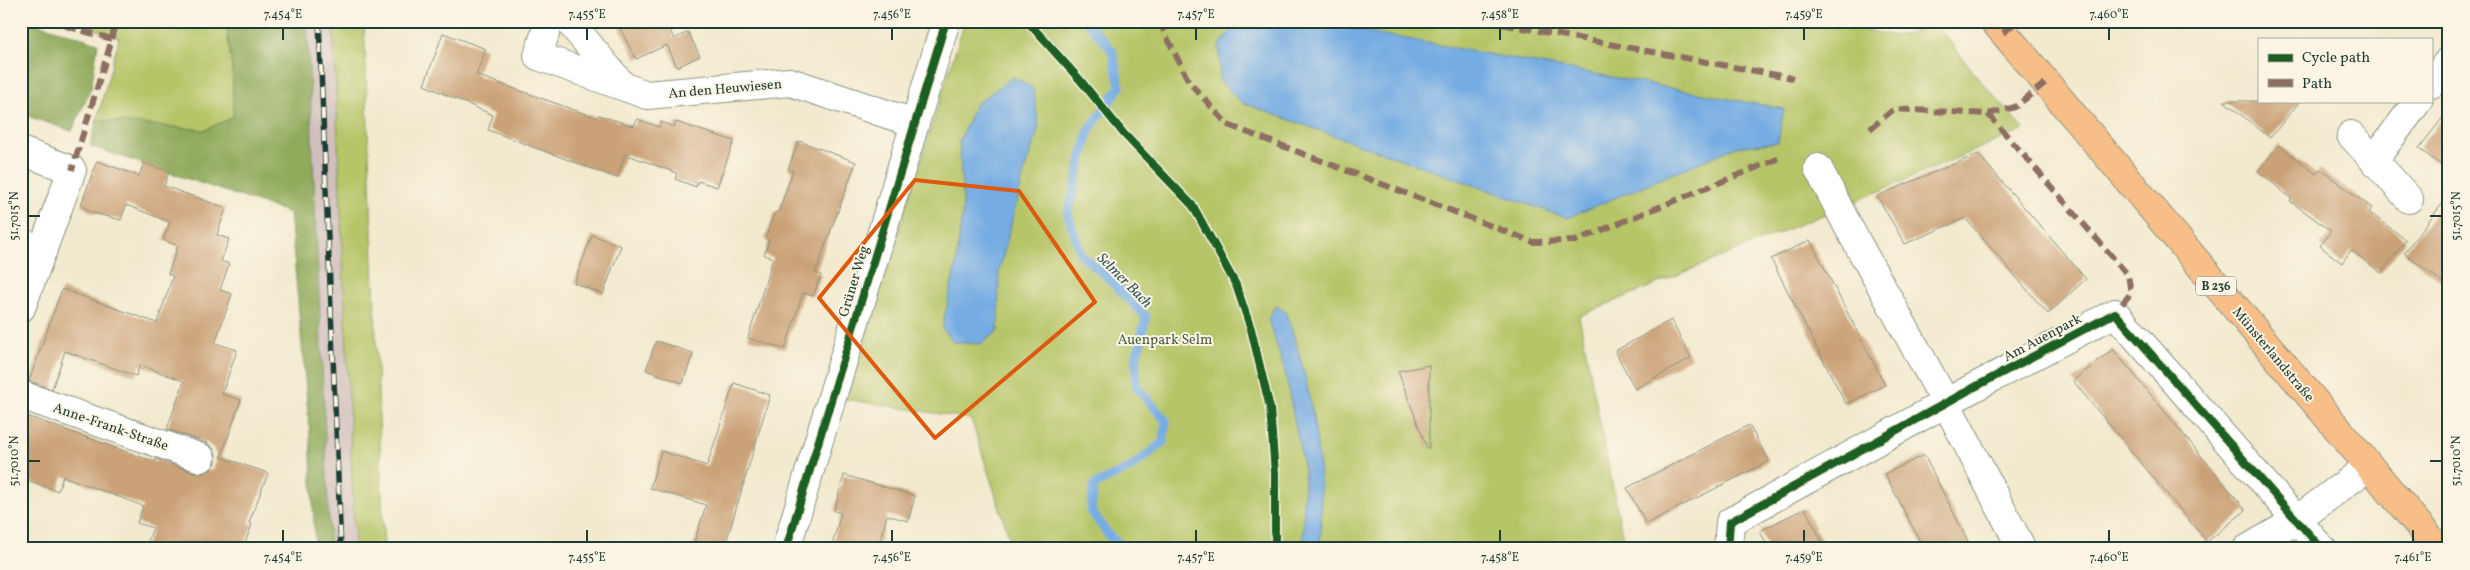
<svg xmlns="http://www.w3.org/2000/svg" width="2470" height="570" font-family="Vollkorn,serif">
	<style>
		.industrial { fill: #d1bfbd }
		.green { fill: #b6c568; stroke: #6a814e }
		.forest { fill: #90aa5c; stroke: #587448 }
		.water { fill: #75ace3; stroke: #4a748c }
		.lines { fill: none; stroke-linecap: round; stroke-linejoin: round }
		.stream { stroke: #75ace3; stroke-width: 9 }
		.building { fill: #cba278 }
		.minor-casing { stroke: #889381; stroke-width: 30 }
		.primary-casing { stroke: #889381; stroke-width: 30 }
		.minor { stroke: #fff; stroke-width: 28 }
		.primary { stroke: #f7be88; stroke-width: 28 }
		.rail-casing { stroke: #1f3d34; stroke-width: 5.5 }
		.rail { stroke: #fcf5e5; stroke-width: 4; stroke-dasharray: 11; stroke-linecap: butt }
		.quiet { stroke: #8d6e63; stroke-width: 6; stroke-dasharray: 12 6; stroke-linecap: butt }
		.cycleway-casing { stroke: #fcf5e5; stroke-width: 11 }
		.cycleway { stroke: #1b5e20; stroke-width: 8 }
		.marked { fill: none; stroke: #de580e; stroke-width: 4; stroke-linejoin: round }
		.ticks { fill: none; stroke: #1f3d34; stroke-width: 2 }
		.labels { text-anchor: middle; stroke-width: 4; stroke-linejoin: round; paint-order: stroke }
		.shield { fill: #fcf5e5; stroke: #617469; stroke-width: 1 }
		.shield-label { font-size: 12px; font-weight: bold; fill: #1f3d34 }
		.street-label { font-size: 14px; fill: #1f3d34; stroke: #fcf5e5 }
		.park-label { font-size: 14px; fill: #455f41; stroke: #fcf5e5 }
		.water-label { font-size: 15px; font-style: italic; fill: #345960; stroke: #fcf5e5 }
		.neatline { fill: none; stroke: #1f3d34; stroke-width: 2 }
		.ticks-label { font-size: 12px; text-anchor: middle; fill: #1f3d34 }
	</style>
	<rect width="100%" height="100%" fill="#fcf5e5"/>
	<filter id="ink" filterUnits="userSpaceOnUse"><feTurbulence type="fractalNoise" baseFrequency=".02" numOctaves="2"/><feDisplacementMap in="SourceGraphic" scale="10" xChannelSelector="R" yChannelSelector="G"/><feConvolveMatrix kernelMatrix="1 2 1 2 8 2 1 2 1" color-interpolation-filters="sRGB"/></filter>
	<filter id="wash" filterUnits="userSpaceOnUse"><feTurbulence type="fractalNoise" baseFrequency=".0096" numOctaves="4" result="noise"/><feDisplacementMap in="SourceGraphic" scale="20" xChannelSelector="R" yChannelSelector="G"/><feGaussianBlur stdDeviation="1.12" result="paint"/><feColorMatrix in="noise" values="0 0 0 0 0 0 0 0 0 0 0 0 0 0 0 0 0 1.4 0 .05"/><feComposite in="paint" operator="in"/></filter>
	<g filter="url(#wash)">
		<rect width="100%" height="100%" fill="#f2e9ce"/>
		<path class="industrial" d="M307 21H333L355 549H330Z"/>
		<g class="green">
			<path d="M73 21H226L233 77V117L205 130 97 120 119 38Z"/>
			<path d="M333 21H364L384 549H355Z"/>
			<path d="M965 21H1817L1896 36 1937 25 1978 78 2024 129 1873 194 1579 316 1625 549H1013L971 419 845 399Z"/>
		</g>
		<g class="forest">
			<path d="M21 21H28L98 43 91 88 72 131 21 114Z"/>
			<path d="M226 21H307L330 549H315L310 435 290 213 90 146 97 120 205 130 233 117V77Z"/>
		</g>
		<g class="water">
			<path d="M1238 21H1309L1784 109 1778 142 1736 147 1567 218 1242 103 1220 81 1219 46Z"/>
			<path d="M1013 77 1033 88 1039 127 1027 162 999 271 998 331 981 344 953 342 942 328 956 265 963 206 959 141 976 104Z"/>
			<path d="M1275 306 1285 311C1313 387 1325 468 1320 549H1303L1304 470 1284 367 1268 320Z"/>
		</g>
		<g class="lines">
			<path class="stream" d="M1086 21 1112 50 1120 87 1089 130 1068 214 1081 255 1106 276 1146 317 1136 360V386L1166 421 1163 442 1132 467 1094 485 1091 511 1110 537 1127 549"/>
		</g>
		<g id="blocks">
			<g class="building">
				<path d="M616 21H666L674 39 688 32 700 56 677 67 667 45 636 59Z"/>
				<path d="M443 33 486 49 476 75 597 118 598 115 634 126 637 119 659 127 661 122 674 127 676 122 734 141 717 187 698 181 696 187 675 179 677 173 625 154 617 178 488 130 493 115 424 85Z"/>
				<path d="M2224 101H2300L2270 138Z"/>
				<path d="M2449 110V172L2419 148Z"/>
				<path d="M799 141 856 162 815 273 821 275 813 296 803 293 785 349 748 338 773 258 764 255 769 240 765 239 775 212 778 213 793 171 788 169Z"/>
				<path d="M2279 145 2316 174 2320 169 2372 208 2369 212 2406 240 2381 273 2351 250 2342 263 2320 246 2331 231 2290 201 2292 199 2258 171Z"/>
				<path d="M1978 154 2086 279 2048 314 1965 218 1905 244 1877 196Z"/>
				<path d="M97 161 139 176 144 163 169 172 164 186 226 208 217 235 229 239 221 261 229 264 220 290 232 294 215 343 237 350 222 394 241 400 221 457 268 473 249 523 252 524 243 549H145L153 528 137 523 143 506 63 476 58 491 21 478V414L155 462 156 459 196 473H203L211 470 216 463V455L213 448 207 443 167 429 184 381 140 365 136 376 65 351 52 389 29 381 62 289 157 323 173 276 168 274 178 246 163 240 170 222 126 205 121 220 91 212 81 205Z"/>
				<path d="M2449 195V287L2404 253Z"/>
				<path d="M592 235 621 246 603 294 574 283Z"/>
				<path d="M1810 240 1885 385 1846 404 1771 259Z"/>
				<path d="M1671 320 1691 358 1635 389 1615 351Z"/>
				<path d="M656 341 693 353 683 383 646 370Z"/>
				<path d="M2113 349 2246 510 2207 542 2073 381Z"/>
				<path d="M1429 365V448H1427L1398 371Z"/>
				<path d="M734 383 770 395 724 549H692L706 505 650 488 661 451 707 466Z"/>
				<path d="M1749 425 1769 461 1646 524 1627 488Z"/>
				<path d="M1924 455 1972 549H1924L1885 474Z"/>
				<path d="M844 475 915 496 908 521 887 515 878 549H831L841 513 834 511Z"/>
				<path d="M1805 508 1826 549H1769L1760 531Z"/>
			</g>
		</g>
	</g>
	<g filter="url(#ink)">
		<use href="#blocks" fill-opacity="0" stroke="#889381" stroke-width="1"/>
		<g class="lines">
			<g class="minor-casing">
				<g id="minor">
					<path d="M549 21 538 56 647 95 790 82 914 123"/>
					<path d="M569 21 622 85"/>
					<path d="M2431 84 2449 60"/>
					<path d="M2351 135 2409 199"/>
					<path d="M21 151 72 170 21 308"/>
					<path d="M2374 160 2418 101"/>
					<path d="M1818 168 1849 228 1946 403 2022 549"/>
					<path d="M21 242 43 250"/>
					<path d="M21 395 201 458"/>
					<path d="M786 549 946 21"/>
					<path d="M1728 549 1730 522 1973 388 2115 313 2322 549"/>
					<path d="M2247 549 2297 520 2369 466"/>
				</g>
			</g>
			<g class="primary-casing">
				<path id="primary" d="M1994 21 2439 549"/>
			</g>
			<use href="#minor" class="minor"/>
			<use href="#primary" class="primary"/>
			<g class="rail-casing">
				<path id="rail" d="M319 21 341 549"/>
			</g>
			<use href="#rail" class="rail"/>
			<g class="quiet">
				<path d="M48 21 112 39 72 170"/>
				<path d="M1159 21 1189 82 1228 125 1533 242 1575 241 1780 158"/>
				<path d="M1485 21 1793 78"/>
				<path d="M2003 33 2018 21"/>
				<path d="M112 39 115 21"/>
				<path d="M1988 114 2128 275 2131 293 2115 313"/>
				<path d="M1870 129 1894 109 1988 114 2015 107 2045 83"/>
			</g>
			<g class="cycleway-casing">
				<g id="cycleway">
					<path d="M1027 21 1081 81 1124 134 1193 206 1236 285 1251 329 1270 408 1275 473V549"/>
					<path d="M786 549 946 21"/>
					<path d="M1728 549 1730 522 1973 388 2115 313 2322 549"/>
				</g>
			</g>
			<use href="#cycleway" class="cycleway"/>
		</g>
	</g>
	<path class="marked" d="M915 180 1019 191 1095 302 935 438 819 298Z"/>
	<path class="ticks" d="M283 28V40M587 28V40M892 28V40M1196 28V40M1500 28V40M1804 28V40M2109 28V40M28 216H40M2430 216H2442M28 461H40M2430 461H2442M283 530V542M587 530V542M892 530V542M1196 530V542M1500 530V542M1804 530V542M2109 530V542M2413 530V542"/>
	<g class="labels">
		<rect class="shield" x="2196" y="276.5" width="40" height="19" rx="4"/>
		<g class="shield-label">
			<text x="2216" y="290">B 236</text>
		</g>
		<g class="street-label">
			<text transform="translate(725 88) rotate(-5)" y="5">An den Heuwiesen</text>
			<text transform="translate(853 281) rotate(-73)" y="5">Grüner Weg</text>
			<text transform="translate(2042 337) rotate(-28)" y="5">Am Auenpark</text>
			<text transform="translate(2274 354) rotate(50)" y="5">Münsterlandstraße</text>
			<text transform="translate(111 426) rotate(19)" y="5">Anne-Frank-Straße</text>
		</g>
		<g class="park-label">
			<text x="1165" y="344">Auenpark Selm</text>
		</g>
		<g class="water-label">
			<text transform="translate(1125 280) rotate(45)" y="5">Selmer Bach</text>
		</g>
	</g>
	<rect width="2470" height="570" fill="none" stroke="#fcf5e5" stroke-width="55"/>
	<rect x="2258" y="38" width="175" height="65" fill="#fcf5e5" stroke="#a4ab9e"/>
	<rect x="2268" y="54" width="25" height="8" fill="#1b5e20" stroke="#a4ab9e"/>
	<text x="2302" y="62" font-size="15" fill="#1f3d34">Cycle path</text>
	<rect x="2268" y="79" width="25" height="8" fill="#8d6e63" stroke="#a4ab9e"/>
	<text x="2302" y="88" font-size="15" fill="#1f3d34">Path</text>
	<rect x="28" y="28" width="2414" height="514" class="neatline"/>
	<g class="ticks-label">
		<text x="283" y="18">7.454°E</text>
		<text x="587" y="18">7.455°E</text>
		<text x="892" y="18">7.456°E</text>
		<text x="1196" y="18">7.457°E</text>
		<text x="1500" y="18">7.458°E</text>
		<text x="1804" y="18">7.459°E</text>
		<text x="2109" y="18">7.460°E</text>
		<text transform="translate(14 216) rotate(-90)" y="4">51.7015°N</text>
		<text transform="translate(2456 216) rotate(-90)" y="4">51.7015°N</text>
		<text transform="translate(14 461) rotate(-90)" y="4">51.7010°N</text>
		<text transform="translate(2456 461) rotate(-90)" y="4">51.7010°N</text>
		<text x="283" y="561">7.454°E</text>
		<text x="587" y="561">7.455°E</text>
		<text x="892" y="561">7.456°E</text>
		<text x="1196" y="561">7.457°E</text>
		<text x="1500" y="561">7.458°E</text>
		<text x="1804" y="561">7.459°E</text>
		<text x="2109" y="561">7.460°E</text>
		<text x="2413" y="561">7.461°E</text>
	</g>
</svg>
